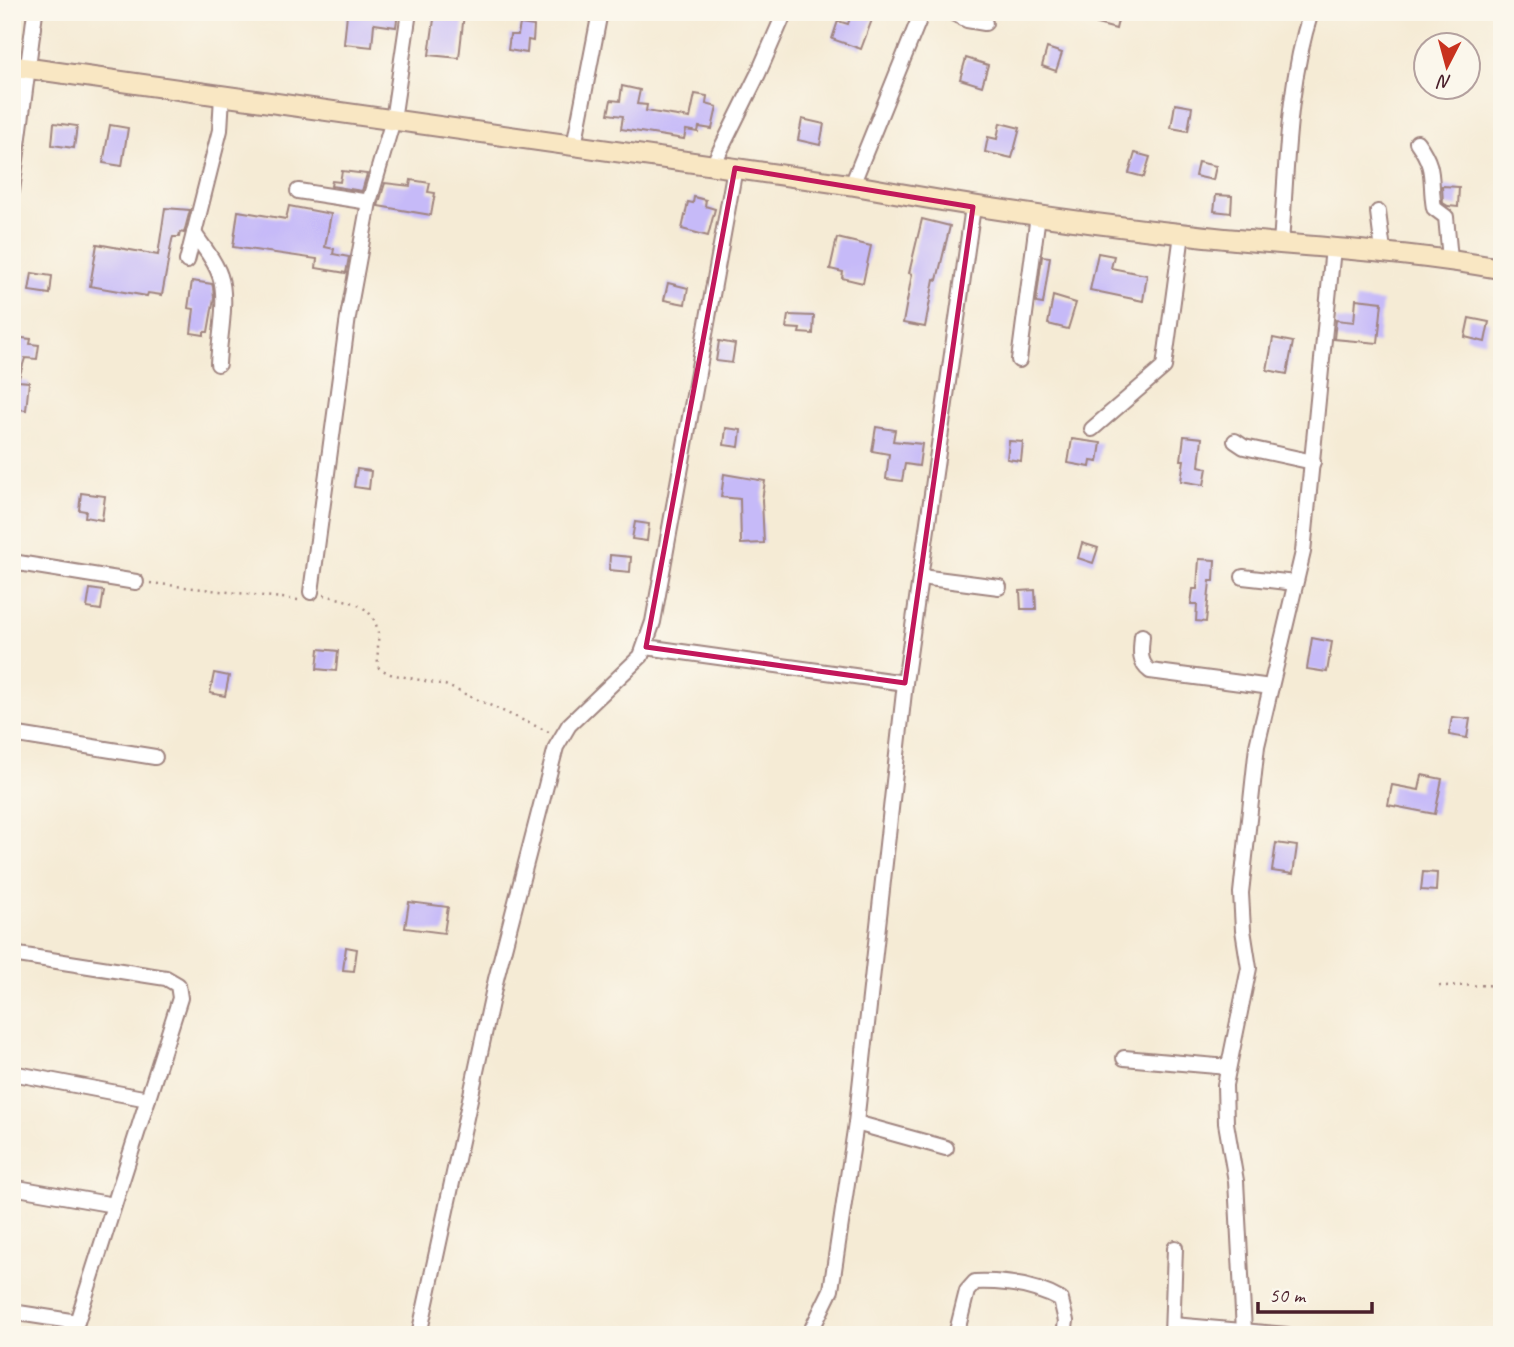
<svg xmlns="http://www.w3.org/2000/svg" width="1514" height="1347" font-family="Caveat,sans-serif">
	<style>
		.building { fill: #c6baf8 }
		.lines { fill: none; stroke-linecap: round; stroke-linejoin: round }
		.street-casing { stroke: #a08580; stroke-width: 18 }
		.secondary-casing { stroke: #a08580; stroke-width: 23 }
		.path { stroke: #a08580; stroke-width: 2.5; stroke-dasharray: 2 5; stroke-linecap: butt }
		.street { stroke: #fff; stroke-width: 14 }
		.secondary { stroke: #f9e7c3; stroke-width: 19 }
		.marked { fill: none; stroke: #c2185b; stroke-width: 5; stroke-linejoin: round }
	</style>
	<rect width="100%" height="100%" fill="#fbf7ec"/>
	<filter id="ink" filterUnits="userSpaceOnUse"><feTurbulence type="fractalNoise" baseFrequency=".0143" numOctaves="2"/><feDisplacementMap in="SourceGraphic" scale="14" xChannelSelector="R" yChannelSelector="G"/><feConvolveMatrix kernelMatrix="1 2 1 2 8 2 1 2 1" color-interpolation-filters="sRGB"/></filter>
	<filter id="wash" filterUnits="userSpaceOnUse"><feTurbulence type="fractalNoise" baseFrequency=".00686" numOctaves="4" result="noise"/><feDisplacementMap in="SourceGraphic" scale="28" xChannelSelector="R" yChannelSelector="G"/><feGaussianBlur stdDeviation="1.57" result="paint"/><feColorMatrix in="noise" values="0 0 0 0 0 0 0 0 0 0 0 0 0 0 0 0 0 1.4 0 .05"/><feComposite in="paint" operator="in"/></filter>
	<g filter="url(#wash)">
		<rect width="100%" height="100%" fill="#f5ebd5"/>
		<g id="blocks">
			<g class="building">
				<path d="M359 12H398L396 27 374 24 372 47 344 44 347 14 358 15Z"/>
				<path d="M435 12 464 14 459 58 429 55Z"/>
				<path d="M852 12 873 17 861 49 832 39 838 21 848 24Z"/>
				<path d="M1100 12H1120L1116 29 1097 24Z"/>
				<path d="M520 24 534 26 533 41 528 40 527 53 508 50 510 35H518Z"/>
				<path d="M1047 48 1062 53 1056 71 1042 66Z"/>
				<path d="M966 58 988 65 982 86 960 79Z"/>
				<path d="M622 86 640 90 637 104 647 105 646 111 690 118 695 94 707 96 706 104 717 107 712 129 699 127 698 132 686 130 684 139 621 129 623 116 608 114 611 100 620 101Z"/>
				<path d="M1175 104 1192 107 1188 131 1171 128Z"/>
				<path d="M802 119 824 124 820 145 798 140Z"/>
				<path d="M54 123 77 126 74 148 52 145Z"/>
				<path d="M1000 123 1020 128 1012 158 985 152 988 137 997 139Z"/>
				<path d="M110 125 128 128 122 166 103 163Z"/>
				<path d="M1135 153 1150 157 1144 177 1129 173Z"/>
				<path d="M1198 162 1216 166 1213 180 1195 176Z"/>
				<path d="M342 171 367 174 362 191 331 186 332 181 340 182Z"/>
				<path d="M411 180 430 183 428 192 435 193 431 215 378 206 385 183 410 186Z"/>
				<path d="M1442 186 1459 187 1458 207 1448 206 1443 203Z"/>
				<path d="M1216 195 1232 196 1231 213 1214 211Z"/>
				<path d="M694 197 706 200 705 206 715 209 708 236 682 229 688 202 693 203Z"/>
				<path d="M289 206 331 214 325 247 334 249 333 254 349 257 346 273 316 268 317 259 233 247 238 211 286 219Z"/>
				<path d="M165 208 190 210 184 233 180 232 179 237H173L172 240 162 295 148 293 147 296 90 286 97 244 158 255Z"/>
				<path d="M922 219 950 226 937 280 934 279 925 327 903 323 912 274 909 273Z"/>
				<path d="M837 238 871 246 863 283 842 278 843 272 830 269Z"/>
				<path d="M1098 253 1114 256 1111 268 1147 275 1143 301 1090 290Z"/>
				<path d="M1042 256 1050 257 1043 304 1036 303Z"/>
				<path d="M32 273 52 276 50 294 29 291Z"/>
				<path d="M192 281 212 284 213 287 214 298 208 332H204V335L191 333 194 309 188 308Z"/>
				<path d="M668 283 688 288 685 304 664 300Z"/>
				<path d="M1053 296 1076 303 1068 329 1048 324Z"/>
				<path d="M1356 299 1382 302 1378 343 1334 339 1336 320 1354 322Z"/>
				<path d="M788 315 814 316 813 334 799 333 800 329 786 328Z"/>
				<path d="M1469 318 1489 322 1485 342 1465 337Z"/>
				<path d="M12 337 31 339 30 344 39 345 37 359 25 358 18 381 29 382 26 410 12 408Z"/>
				<path d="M1273 338 1293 342 1287 374 1267 370Z"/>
				<path d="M719 341 735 344 732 363 716 361Z"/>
				<path d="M876 427 895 430 893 441 922 444 919 466 905 464 902 481 886 479 889 454 872 451Z"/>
				<path d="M726 428 741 430 739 447 724 445Z"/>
				<path d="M1184 436 1202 438 1199 466 1207 468 1204 485 1181 481 1184 460H1181Z"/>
				<path d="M1072 439 1101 443 1098 462 1091 461 1090 467 1068 463Z"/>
				<path d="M1009 441 1023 442 1021 461 1007 459Z"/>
				<path d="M357 469 371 471 369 489 354 487Z"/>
				<path d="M724 474 765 481 762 500 764 543 741 544 740 499 721 497Z"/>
				<path d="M81 493 105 496 102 520 85 517 86 511 79 510Z"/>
				<path d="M635 522 649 524 647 541 632 539Z"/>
				<path d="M1082 543 1098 548 1093 563 1078 558Z"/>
				<path d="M610 555 631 557 630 572 609 570Z"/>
				<path d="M1199 559 1215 560 1214 581H1210L1206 622 1196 621 1197 604H1191L1193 589H1197Z"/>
				<path d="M90 589 104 591 101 610 87 608Z"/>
				<path d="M1035 590 1036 609H1021L1020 591Z"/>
				<path d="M1312 638 1332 642 1327 672 1307 669Z"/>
				<path d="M319 649 338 651 336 671 317 669Z"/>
				<path d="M214 673 229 676 225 696 210 693Z"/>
				<path d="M1452 717 1470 719 1467 738 1449 735Z"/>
				<path d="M1422 775 1442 779 1435 814 1388 805 1392 785 1419 790Z"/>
				<path d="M1276 843 1297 846 1293 874 1272 871Z"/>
				<path d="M1423 872 1437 873 1436 891 1421 890Z"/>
				<path d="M409 902 448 907 444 933 405 928Z"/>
				<path d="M346 947 357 949 354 971 343 970Z"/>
			</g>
		</g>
	</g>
	<g filter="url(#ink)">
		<use href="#blocks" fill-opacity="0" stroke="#a08580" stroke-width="2"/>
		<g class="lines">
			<g class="street-casing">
				<g id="street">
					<path d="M951 12 967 20 985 23"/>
					<path d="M1417 142C1437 170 1429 178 1434 208L1446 217 1450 259"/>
					<path d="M574 146 600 12"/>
					<path d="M713 165 758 74 785 12"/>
					<path d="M852 185 922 12"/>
					<path d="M12 191 35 12"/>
					<path d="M298 191 369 202"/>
					<path d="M1378 212 1383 251"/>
					<path d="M194 233C203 247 215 260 220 276 228 299 219 339 218 364"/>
					<path d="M1281 243C1287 166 1287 86 1311 12"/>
					<path d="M187 261 220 130 222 96"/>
					<path d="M1019 360 1038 215"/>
					<path d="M1092 429 1164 367 1182 234"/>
					<path d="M1235 441 1244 447 1313 462"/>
					<path d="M12 562 136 582"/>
					<path d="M921 577 999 587"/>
					<path d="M1243 577 1295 583"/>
					<path d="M311 592 348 317 369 202 393 120 409 12"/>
					<path d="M1142 636C1141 650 1138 662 1150 671L1271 687"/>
					<path d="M646 647 905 683"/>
					<path d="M12 734 155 757"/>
					<path d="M12 954 166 978 178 985 180 998 77 1322 12 1312"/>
					<path d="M1124 1058 1228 1067"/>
					<path d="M12 1073 148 1099"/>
					<path d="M856 1123 946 1148"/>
					<path d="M12 1187 114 1205"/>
					<path d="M1173 1325 1287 1335"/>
					<path d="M1244 1331 1236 1181 1226 1123 1225 1085 1249 968 1243 930 1241 893 1257 746 1303 552 1333 248"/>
					<path d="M419 1335 496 979 556 747 569 725 641 656 653 622 735 168"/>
					<path d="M809 1335 831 1290 856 1123 905 683 973 207"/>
					<path d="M956 1335 967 1291 975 1282C1004 1281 1036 1286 1061 1300L1066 1321 1064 1335"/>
					<path d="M1172 1335 1175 1248"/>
				</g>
			</g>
			<g class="secondary-casing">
				<path id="secondary" d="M12 66 852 185C962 205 1073 222 1184 234 1290 247 1397 249 1502 269"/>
			</g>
			<g class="path">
				<path d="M150 583 299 600"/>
				<path d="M324 595C348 601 375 604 378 634 379 646 376 657 379 668L390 674 445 685 549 732"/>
				<path d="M1439 986 1502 985"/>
			</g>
			<use href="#street" class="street"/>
			<use href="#secondary" class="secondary"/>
		</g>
	</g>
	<path class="marked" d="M735 168 973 207 905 683 646 647Z"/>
	<rect width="1514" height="1347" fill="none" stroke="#fbf7ec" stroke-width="42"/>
	<g transform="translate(1447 66) rotate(186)"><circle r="33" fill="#fbf7ec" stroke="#b4a19f" stroke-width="2"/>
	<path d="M0-5L12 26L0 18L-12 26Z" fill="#c8321e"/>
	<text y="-10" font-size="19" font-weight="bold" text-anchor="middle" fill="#4a1f2b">N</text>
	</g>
	<path d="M1258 1302v10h114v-10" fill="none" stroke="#4a1f2b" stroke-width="3.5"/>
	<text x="1269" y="1302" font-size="21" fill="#4a1f2b" stroke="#fbf7ec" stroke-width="5" paint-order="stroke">50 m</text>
</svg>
